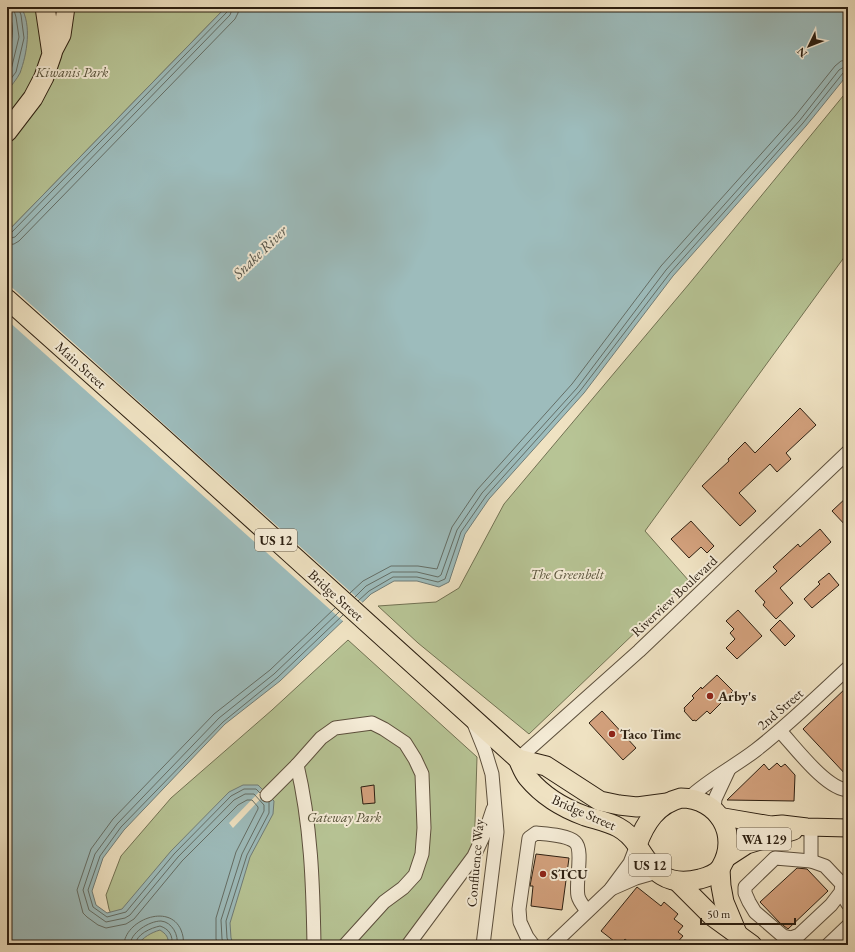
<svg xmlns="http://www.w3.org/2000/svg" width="855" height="952" font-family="'EB Garamond',serif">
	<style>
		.green { fill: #b7c495; stroke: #727253 }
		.water { fill: #9dbcbc; stroke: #707d78 }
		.pier { fill: #efe2c2 }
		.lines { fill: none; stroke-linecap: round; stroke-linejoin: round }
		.shore { stroke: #646e66; stroke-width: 1 }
		.building { fill: #d3a17d; stroke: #2c1f11 }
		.minor-casing { stroke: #5d503d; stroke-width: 15 }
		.major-casing { stroke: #2c1f11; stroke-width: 19 }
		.highway-casing { stroke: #2c1f11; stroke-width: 21 }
		.minor { stroke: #f5ecd7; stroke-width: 13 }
		.major { stroke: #efe2c2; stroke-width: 17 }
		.highway { stroke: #efe2c2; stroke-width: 19 }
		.poi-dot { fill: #8f2418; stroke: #f5ecd7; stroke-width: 1.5 }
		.labels { text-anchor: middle; stroke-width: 4; stroke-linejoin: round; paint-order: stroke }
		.shield { fill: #f5ecd7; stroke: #685c4c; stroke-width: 1 }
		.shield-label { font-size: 13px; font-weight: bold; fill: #2c1f11 }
		.park-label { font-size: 14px; font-style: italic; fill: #565139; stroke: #f5ecd7 }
		.street-label { font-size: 14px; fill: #2c1f11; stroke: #f5ecd7 }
		.poi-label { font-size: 14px; font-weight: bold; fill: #2c1f11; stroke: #f5ecd7; text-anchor: start }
		.water-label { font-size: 15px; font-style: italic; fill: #4e4e44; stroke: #f5ecd7 }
	</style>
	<rect width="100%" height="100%" fill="#efe2c2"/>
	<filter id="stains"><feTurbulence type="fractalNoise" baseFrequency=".005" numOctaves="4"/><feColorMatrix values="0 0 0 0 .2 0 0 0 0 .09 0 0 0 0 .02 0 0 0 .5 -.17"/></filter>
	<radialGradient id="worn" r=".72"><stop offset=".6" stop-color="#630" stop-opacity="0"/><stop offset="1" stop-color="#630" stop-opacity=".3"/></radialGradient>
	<g class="green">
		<path d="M7 7H226L7 232Z"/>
		<path d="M848 90V252L645 531 689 581 529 734 418 643 378 606 436 602 459 588 504 504 689 284Z"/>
		<path d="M348 640 477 757 474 856 408 945H123L109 909 106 895 121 856 171 798 272 710Z"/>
	</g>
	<g class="water">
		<path d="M7 7H21C32 25 27 54 20 73 17 79 11 86 7 91Z"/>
		<path d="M226 7H848V74L806 126 673 276 584 393 489 499 465 534 449 582 439 587 417 581H394L371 594 280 681 225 724 124 830 103 858 92 891 96 905 107 913 122 909 171 851 229 792 243 785H258L274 801 273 814 250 857 230 923 231 938 234 945H168C169 937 166 934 160 930 150 933 144 937 137 945H7V232Z"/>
	</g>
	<g class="pier">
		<path d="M7 283 364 604 344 622 7 320Z"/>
		<path d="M262 789 266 793 233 828 229 823Z"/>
	</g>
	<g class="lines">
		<g class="shore">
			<path d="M7 62C10 47 15 34 11 19 10 15 7 12 7 7"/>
			<path d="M7 76 11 70 19 37 16 17 13 7"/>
			<path d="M7 84 16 72 24 38 21 15 18 7"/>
			<path d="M7 234 11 233 227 12 228 7"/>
			<path d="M7 239 15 237 230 15 233 7"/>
			<path d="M7 245 14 244 19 241 235 19 238 13 239 7"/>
			<path d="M350 593 363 581 391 566H418L437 569 452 527 477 490 572 384 661 266 795 116 835 66 841 61 848 60"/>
			<path d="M355 597 366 586 392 572H417L438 577 441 575 457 530 482 493 577 388 666 270 800 120 839 70 844 67H848"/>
			<path d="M358 601 369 591 393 577H417L438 582 445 579 461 532 486 496 580 391 670 273 803 123 843 73 848 72"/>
			<path d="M260 793 256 789H244L231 796 174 854 126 912 107 917 93 907 88 890 100 856 121 827 223 722 277 678 343 615"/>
			<path d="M124 945C124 921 169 902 181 930 183 935 184 939 183 945"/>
			<path d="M130 945C130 933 149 921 161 921 172 922 179 935 177 945"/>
			<path d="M135 945C136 934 151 928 160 926 169 929 173 935 172 945"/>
			<path d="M218 945 216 939V918L236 852 258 809V807L252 800H247L238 805 182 861 134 919 126 924 106 928 98 925 87 917 83 913 77 890 91 849 113 819 214 714 270 670 335 608"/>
			<path d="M224 945 222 939 221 920 242 854 264 811V805L254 794H245L234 800 178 857 130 915 125 918 106 922 89 910 83 890 95 854 117 824 219 718 274 674 339 612"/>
			<path d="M230 945 227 938 226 921 247 855 269 813V802"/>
		</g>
	</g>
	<g class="building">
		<path d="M800 408 816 425 786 453 791 459 777 472 770 464 739 493 756 511 740 526 702 486 729 461 728 459 745 442 755 453Z"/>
		<path d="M848 496V528L832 511Z"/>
		<path d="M691 521 714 546 707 553 701 547 689 558 671 539Z"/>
		<path d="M820 529 831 542 780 588 793 603 776 619 763 605 765 602 755 591 777 571 773 567 798 544 800 547Z"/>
		<path d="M829 573 839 585 812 608 804 599 820 584 818 582Z"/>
		<path d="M738 610 762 636 737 659 726 648 735 639 730 633 734 629 726 621Z"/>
		<path d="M780 620 795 636 785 646 770 630Z"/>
		<path d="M717 675 733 691 710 714 707 711 696 721 694 720 693 721 684 711 685 710 684 708 694 698 692 696 701 687 702 689Z"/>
		<path d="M848 686V777L803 729Z"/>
		<path d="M602 711 636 748 623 760 589 723Z"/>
		<path d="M777 763 781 767 785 764 795 775 794 801 727 800 764 764 769 770Z"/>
		<path d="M374 785 375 803 363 804 361 787Z"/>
		<path d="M536 854 569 858 562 910 531 906 533 886H530Z"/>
		<path d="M797 868 807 869 828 891 788 929 780 923 760 902Z"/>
		<path d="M637 887 661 906 664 902 678 914 674 919 683 926 678 932 683 936 675 945H632L625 939 619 945 601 931Z"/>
	</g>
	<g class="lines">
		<g class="minor-casing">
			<g id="minor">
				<path d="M473 721 485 751 492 774 497 832 483 945"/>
				<path d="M780 731C795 747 826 789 848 790"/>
				<path d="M518 759 639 651 848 452"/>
				<path d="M267 795 297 765"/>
				<path d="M689 798C709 779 734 767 756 750 788 725 818 696 848 668"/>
				<path d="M714 810 715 799 729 769"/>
				<path d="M811 827V861"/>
				<path d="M611 889 636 878 657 872"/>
				<path d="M841 892 831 905 799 935 791 938 783 936 755 912 749 902 745 893V887L775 858 811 861 825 866 842 884 841 892 848 904"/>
				<path d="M314 945C313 884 311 824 297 765L321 738 335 728 372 723 384 729 405 743 415 759 422 774 424 828 422 854 415 875 403 888 384 902 345 945"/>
				<path d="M408 945 474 856 486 830 493 809"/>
				<path d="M533 945 527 937 520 922 519 909 529 838 536 833C545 834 568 835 575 842 584 850 575 882 578 896 579 901 584 907 587 911"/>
				<path d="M552 945 610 890 630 863 637 845"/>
				<path d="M828 945 848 926"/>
			</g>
		</g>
		<g class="major-casing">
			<g id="major">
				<path d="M52 54 62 35 66 7"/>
				<path d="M718 816 771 825 782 824 807 827 848 828"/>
				<path d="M724 860 747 845 794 831"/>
			</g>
		</g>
		<g class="highway-casing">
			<g id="highway">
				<path d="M7 132 33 98 44 77 52 54 45 7"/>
				<path d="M7 299 155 431 518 759C521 765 523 772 528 778 543 796 563 808 585 816 607 823 623 824 637 845"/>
				<path d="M518 759 546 766 600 801 619 805 637 807 667 803"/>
				<path d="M681 798C718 798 740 835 721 867 717 874 707 877 700 879 666 887 654 873 637 845 645 823 657 804 681 798Z"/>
				<path d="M720 869 721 886 724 902 737 933"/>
				<path d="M678 882 712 916 752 945"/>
			</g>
		</g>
		<use href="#minor" class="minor"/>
		<use href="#major" class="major"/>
		<use href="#highway" class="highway"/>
	</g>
	<g class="poi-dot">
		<circle cx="710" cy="696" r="4"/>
		<circle cx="612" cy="734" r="4"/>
		<circle cx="543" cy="874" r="4"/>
	</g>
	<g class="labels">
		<g class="shield">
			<rect x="255" y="529" width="42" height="22" rx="3"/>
			<rect x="737" y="828" width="54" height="22" rx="3"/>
			<rect x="629" y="854" width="42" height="22" rx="3"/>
		</g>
		<g class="shield-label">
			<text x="276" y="545">US 12</text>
			<text x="764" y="844">WA 129</text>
			<text x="650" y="870">US 12</text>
		</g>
		<g class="park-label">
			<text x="72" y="77">Kiwanis Park</text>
			<text x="567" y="579">The Greenbelt</text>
			<text x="344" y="822">Gateway Park</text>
		</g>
		<g class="street-label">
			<text transform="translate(81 365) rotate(42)" y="5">Main Street</text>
			<text transform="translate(336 595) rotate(42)" y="5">Bridge Street</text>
			<text transform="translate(674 596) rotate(-43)" y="5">Riverview Boulevard</text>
			<text transform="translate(780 709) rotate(-41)" y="5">2nd Street</text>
			<text transform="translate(584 812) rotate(24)" y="5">Bridge Street</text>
			<text transform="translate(475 863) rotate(-85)" y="5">Confluence Way</text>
		</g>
		<g class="poi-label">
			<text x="718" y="701">Arby's</text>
			<text x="620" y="739">Taco Time</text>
			<text x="551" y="879">STCU</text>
		</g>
		<g class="water-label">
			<text transform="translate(260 252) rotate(-44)" y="5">Snake River</text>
		</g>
	</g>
	<rect width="855" height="952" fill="none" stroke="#efe2c2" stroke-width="24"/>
	<rect x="8" y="8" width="839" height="936" fill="none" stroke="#2c1f11" stroke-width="2"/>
	<rect x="12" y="12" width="831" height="928" fill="none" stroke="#2c1f11"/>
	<g transform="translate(809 46) rotate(227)" stroke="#f5ecd7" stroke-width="3" paint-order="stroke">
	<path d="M0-3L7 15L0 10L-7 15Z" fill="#2c1f11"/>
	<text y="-6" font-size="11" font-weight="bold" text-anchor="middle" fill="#2c1f11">N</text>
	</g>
	<path d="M701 918v6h94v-6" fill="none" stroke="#2c1f11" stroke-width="2"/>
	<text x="707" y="918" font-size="12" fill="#2c1f11" stroke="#f5ecd7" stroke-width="3" paint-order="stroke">50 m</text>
	<rect width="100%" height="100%" filter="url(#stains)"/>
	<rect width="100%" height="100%" fill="url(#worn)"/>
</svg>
